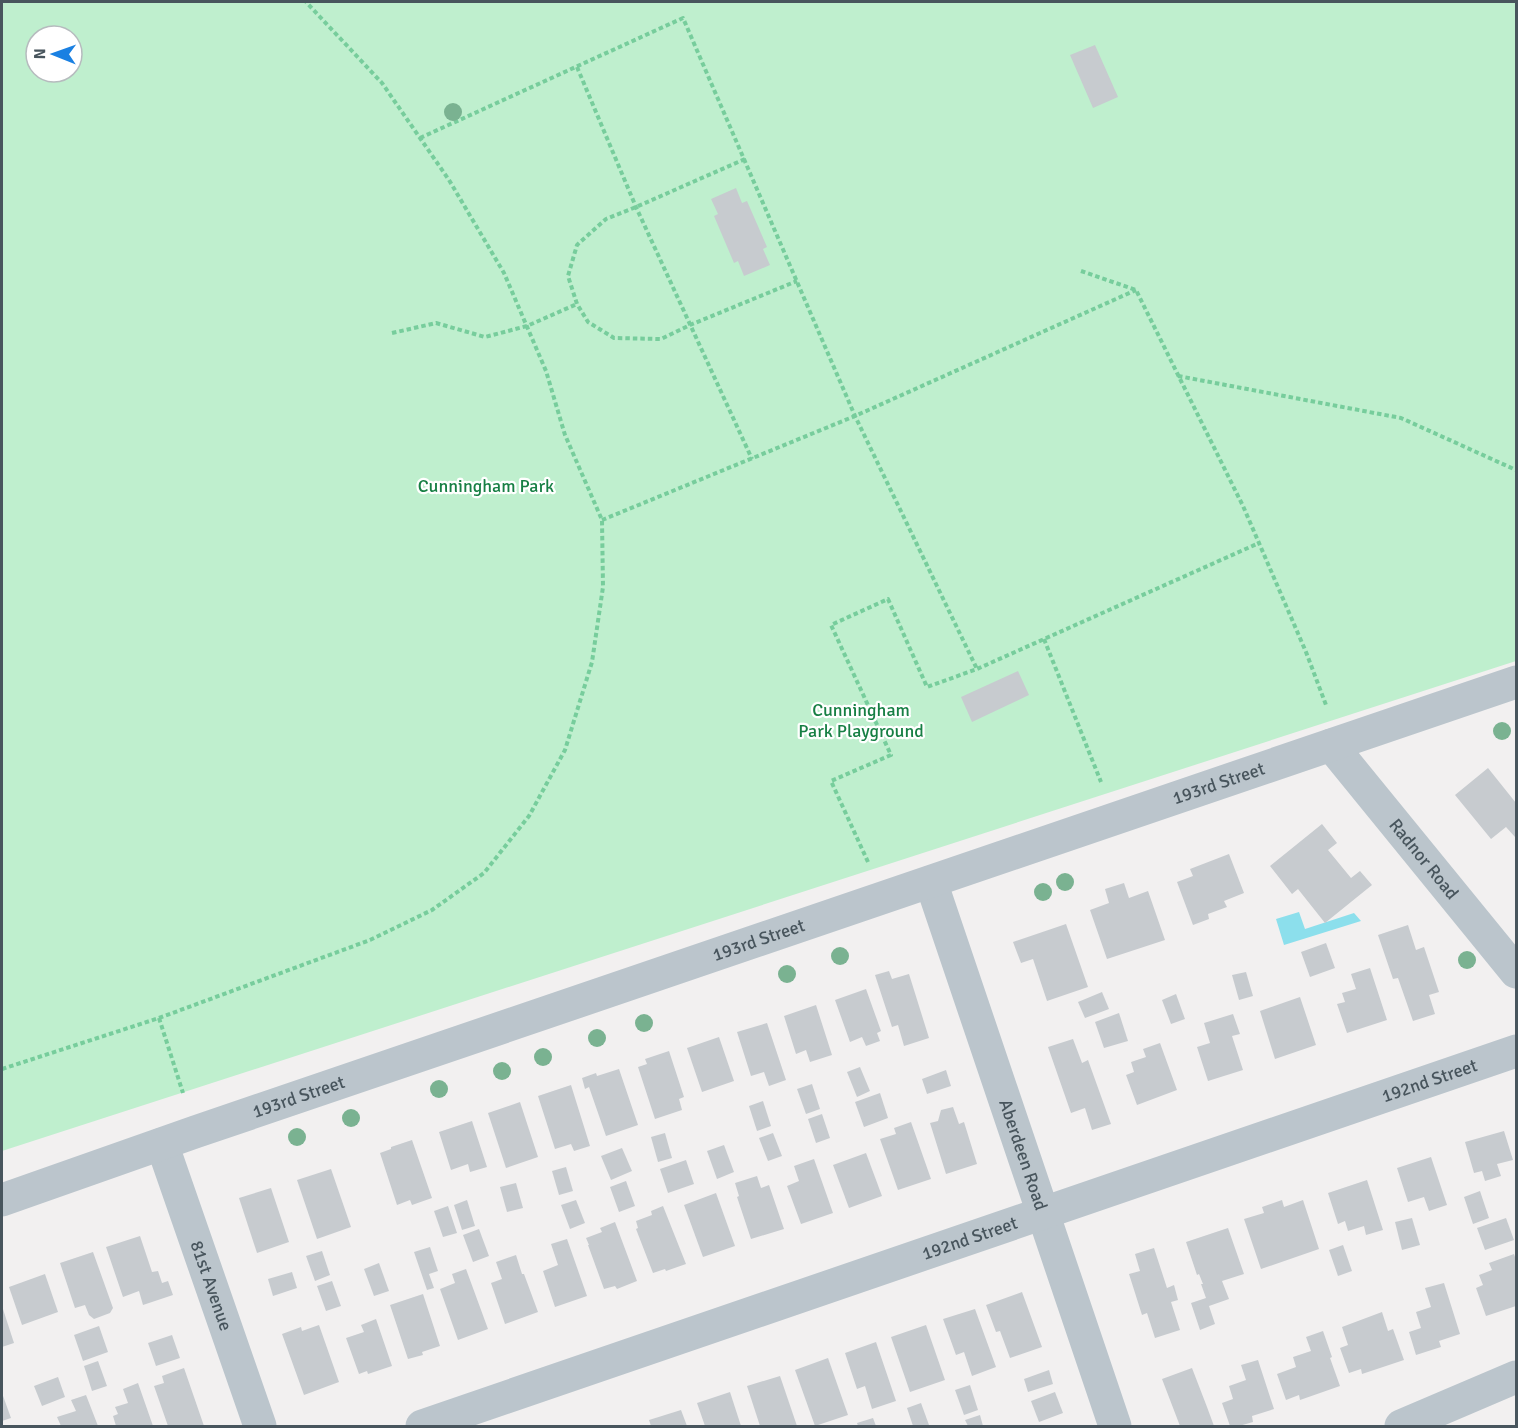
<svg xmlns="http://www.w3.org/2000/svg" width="1518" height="1428" font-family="Signika,sans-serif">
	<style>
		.green { fill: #bfefce; fill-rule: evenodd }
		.water { fill: #8cdfec }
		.building { fill: #c7cbcf }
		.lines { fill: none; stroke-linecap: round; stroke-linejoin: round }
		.path { stroke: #77cd9c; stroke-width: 4; stroke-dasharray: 4.5 3; stroke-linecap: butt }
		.minor { stroke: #bbc5cc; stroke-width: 33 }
		.tree { fill: #7ab291 }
		.labels { text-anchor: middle; stroke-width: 4.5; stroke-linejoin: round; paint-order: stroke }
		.park-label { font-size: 18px; fill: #177f44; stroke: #fff }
		.street-label { font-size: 18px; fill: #48555d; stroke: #fff }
	</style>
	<rect width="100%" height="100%" fill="#f2f0f0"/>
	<path class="green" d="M2 2H1516V661L2 1151ZM36 36H72V72H36Z"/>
	<path class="water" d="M1299 912 1305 929 1354 913 1361 921 1284 945 1276 919Z"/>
	<g class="building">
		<path d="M1095 45 1118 97 1093 108 1070 55Z"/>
		<path d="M736 188 742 203 747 201 767 247 763 249 770 265 744 276 738 261 734 263 714 216 718 214 711 199Z"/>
		<path d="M1018 671 1029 695 972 722 961 697Z"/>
		<path d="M1488 768 1516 803V836L1515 837 1506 827 1491 839 1455 795Z"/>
		<path d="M1322 824 1337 843 1328 850 1351 878 1360 871 1372 885 1325 923 1298 889 1292 894 1270 866Z"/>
		<path d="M1229 854 1244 893 1224 901 1227 907 1208 914 1209 919 1193 925 1177 882 1193 876 1190 869Z"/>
		<path d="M1124 883 1129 898 1148 891 1165 940 1107 959 1090 910 1109 903 1105 889Z"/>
		<path d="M1066 924 1088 987 1047 1001 1033 959 1021 963 1013 942Z"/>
		<path d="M1408 925 1416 950 1424 947 1439 992 1429 995 1435 1014 1413 1021 1398 978 1393 979 1378 935Z"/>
		<path d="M1326 943 1335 968 1310 977 1301 952Z"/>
		<path d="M1370 968 1387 1020 1347 1033 1337 1004 1345 1002 1342 993 1356 989 1351 974Z"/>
		<path d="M889 971 892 979 909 974 929 1038 904 1046 898 1025 892 1027 875 975Z"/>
		<path d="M1246 972 1253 996 1239 1000 1232 975Z"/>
		<path d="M866 989 881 1031 877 1033 880 1041 866 1046 862 1037 850 1042 835 1000Z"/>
		<path d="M1102 992 1109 1009 1085 1018 1078 1002Z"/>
		<path d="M1176 994 1185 1019 1171 1024 1162 1000Z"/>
		<path d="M1300 997 1316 1045 1275 1059 1260 1011Z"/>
		<path d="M816 1005 832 1055 810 1062 806 1050 796 1054 784 1016Z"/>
		<path d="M1119 1013 1128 1041 1104 1048 1095 1022Z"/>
		<path d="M1233 1014 1240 1034 1232 1036 1243 1070 1208 1081 1197 1047 1210 1043 1204 1023Z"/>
		<path d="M767 1023 786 1080 769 1086 764 1072 751 1076 737 1032Z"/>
		<path d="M719 1037 734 1081 702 1092 687 1048Z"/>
		<path d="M1073 1039 1082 1063 1088 1060 1111 1124 1092 1130 1085 1108 1071 1113 1048 1047Z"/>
		<path d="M1160 1043 1177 1090 1137 1105 1126 1075 1134 1072 1131 1062 1146 1057 1143 1049Z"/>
		<path d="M669 1051 684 1097 679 1099 682 1110 655 1119 638 1067 647 1064 645 1059Z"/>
		<path d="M860 1067 870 1091 857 1097 847 1072Z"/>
		<path d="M619 1069 638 1125 606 1136 589 1087 585 1089 582 1078 596 1073 597 1076Z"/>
		<path d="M946 1070 951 1086 927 1094 922 1079Z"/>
		<path d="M812 1084 820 1109 806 1114 797 1089Z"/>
		<path d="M571 1085 590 1146 574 1151 571 1144 555 1149 538 1096Z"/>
		<path d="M880 1093 888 1118 864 1127 855 1102Z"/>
		<path d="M763 1101 771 1126 757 1131 749 1106Z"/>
		<path d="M520 1102 538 1157 506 1168 488 1113Z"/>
		<path d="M953 1107 959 1124 964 1122 977 1164 946 1174 930 1123 938 1121 941 1110Z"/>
		<path d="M822 1114 830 1138 816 1143 808 1119Z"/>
		<path d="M472 1121 487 1167 470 1172 468 1164 451 1170 439 1132Z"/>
		<path d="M911 1122 931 1179 898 1190 880 1139 896 1134 894 1128Z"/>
		<path d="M1504 1131 1513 1160 1497 1164 1501 1176 1485 1181 1482 1171 1474 1173 1465 1142Z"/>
		<path d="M665 1133 672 1158 658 1162 651 1137Z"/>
		<path d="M773 1133 782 1156 768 1161 759 1138Z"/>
		<path d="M412 1140 432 1198 412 1205 410 1200 397 1205 380 1153 391 1149V1147Z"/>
		<path d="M724 1145 734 1172 717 1179 707 1151Z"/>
		<path d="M622 1148 632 1171 611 1180 601 1156Z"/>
		<path d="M866 1153 882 1196 849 1208 833 1165Z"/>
		<path d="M1431 1157 1447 1205 1429 1211 1424 1197 1408 1202 1397 1168Z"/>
		<path d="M814 1159 833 1213 801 1224 787 1186 799 1181 794 1166Z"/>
		<path d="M686 1160 694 1184 668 1193 660 1169Z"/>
		<path d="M566 1167 573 1191 559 1195 552 1171Z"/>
		<path d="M331 1169 351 1227 317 1239 297 1180Z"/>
		<path d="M757 1176 761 1188 769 1185 784 1229 751 1239 737 1197 739 1196 735 1183Z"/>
		<path d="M1367 1180 1383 1230 1366 1235 1364 1226 1348 1231 1345 1221 1338 1224 1328 1193Z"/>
		<path d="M626 1181 635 1206 619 1212 610 1187Z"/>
		<path d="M516 1183 523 1208 507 1212 500 1187Z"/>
		<path d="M271 1188 289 1242 257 1253 239 1198Z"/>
		<path d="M1480 1191 1489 1218 1473 1224 1464 1197Z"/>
		<path d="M716 1193 735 1246 703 1257 684 1205Z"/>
		<path d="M467 1200 475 1226 462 1230 454 1205Z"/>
		<path d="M576 1200 585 1223 570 1229 561 1205Z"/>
		<path d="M1282 1200 1284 1207 1303 1200 1319 1249 1261 1269 1244 1219 1264 1213 1262 1207Z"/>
		<path d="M448 1206 457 1233 443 1237 434 1211Z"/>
		<path d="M663 1206 686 1264 666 1271 665 1269 653 1273 636 1229 638 1228 636 1221 652 1215 651 1211Z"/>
		<path d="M1412 1218 1420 1245 1402 1250 1395 1222Z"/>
		<path d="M1506 1218 1514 1240 1485 1250 1477 1228Z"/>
		<path d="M615 1222 637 1281 617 1289 615 1286 604 1289 588 1245H589L586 1238 602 1232 600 1228Z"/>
		<path d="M1228 1228 1244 1274 1222 1281 1229 1299 1209 1306 1215 1324 1200 1330 1191 1303 1206 1298 1201 1284H1203L1199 1274 1197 1275 1186 1242Z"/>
		<path d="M479 1229 489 1256 473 1262 463 1235Z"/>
		<path d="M140 1236 152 1272 158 1271 162 1283 168 1281 173 1295 143 1305 139 1291 123 1297 106 1247Z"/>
		<path d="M567 1239 587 1296 555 1307 543 1271 558 1265 551 1244Z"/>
		<path d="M1343 1245 1352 1271 1338 1276 1329 1250Z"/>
		<path d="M430 1247 438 1271 429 1274 434 1288 427 1290 414 1252Z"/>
		<path d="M1154 1248 1167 1288 1174 1285 1178 1300 1171 1302 1180 1330 1155 1338 1147 1313 1142 1315 1129 1274 1140 1271 1135 1254Z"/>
		<path d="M322 1251 330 1275 315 1281 306 1256Z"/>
		<path d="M93 1252 113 1308 110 1313 94 1319 89 1315 85 1305 75 1308 60 1263Z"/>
		<path d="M1514 1254 1516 1260V1306L1486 1316 1476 1288 1483 1285 1479 1275 1492 1270 1489 1263Z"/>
		<path d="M516 1255 522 1274H524L538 1312 505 1324 491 1283 502 1279 496 1262Z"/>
		<path d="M379 1263 389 1291 374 1296 364 1269Z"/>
		<path d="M466 1269 488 1329 458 1340 440 1289 455 1283 452 1274Z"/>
		<path d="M292 1272 297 1288 273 1296 268 1279Z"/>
		<path d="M45 1274 58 1312 22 1325 9 1287Z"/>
		<path d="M332 1281 341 1306 326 1311 317 1286Z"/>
		<path d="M1444 1283 1460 1334 1439 1341 1441 1347 1416 1355 1409 1332 1421 1328 1416 1312 1431 1307 1425 1288Z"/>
		<path d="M1022 1292 1042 1347 1010 1358 1000 1331 996 1332 986 1305Z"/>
		<path d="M423 1294 440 1346 422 1352 423 1355 408 1359 390 1305Z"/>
		<path d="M2 1306 14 1343 2 1347Z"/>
		<path d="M975 1309 996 1367 972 1376 964 1352 956 1355 943 1319Z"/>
		<path d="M1382 1312 1388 1331 1393 1329 1404 1360 1362 1374 1361 1369 1349 1373 1340 1348 1348 1345 1342 1327Z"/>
		<path d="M376 1319 392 1366 368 1374 367 1371 359 1374 346 1338 364 1332 361 1325Z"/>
		<path d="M319 1325 339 1382 304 1395 282 1334 301 1327 302 1331Z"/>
		<path d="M926 1325 945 1380 910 1392 891 1337Z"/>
		<path d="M99 1326 108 1352 83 1361 74 1335Z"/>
		<path d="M1323 1331 1332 1357 1330 1358 1340 1386 1300 1400 1299 1395 1286 1400 1277 1374 1296 1367 1293 1357 1311 1351 1306 1337Z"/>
		<path d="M172 1335 180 1358 156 1366 148 1343Z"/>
		<path d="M876 1342 896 1401 872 1409 865 1386 857 1389 845 1353Z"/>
		<path d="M828 1358 848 1415 815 1426 795 1370Z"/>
		<path d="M1258 1360 1274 1409 1252 1416 1253 1422 1239 1426H1230L1222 1403 1233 1399 1229 1386 1246 1380 1241 1365Z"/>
		<path d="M98 1361 107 1386 92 1391 84 1366Z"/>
		<path d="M184 1368 204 1426H168L154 1386 164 1383 162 1376Z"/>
		<path d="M1192 1368 1207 1407 1214 1426H1191V1425L1180 1426 1162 1379Z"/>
		<path d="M1049 1370 1053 1384 1028 1392 1024 1379Z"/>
		<path d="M780 1376 797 1426H760L747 1386Z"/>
		<path d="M58 1377 65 1397 42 1406 34 1386Z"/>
		<path d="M138 1383 153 1426H116L113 1416 118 1414 115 1407 128 1403 123 1389Z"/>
		<path d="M970 1385 978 1410 964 1415 955 1390Z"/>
		<path d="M730 1392 741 1426H705L697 1403Z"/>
		<path d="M1055 1392 1063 1413 1039 1422 1031 1401Z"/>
		<path d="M2 1393 11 1418 2 1421Z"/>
		<path d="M86 1395 98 1426H61L57 1417 76 1411 71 1400Z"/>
		<path d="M921 1403 929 1425 913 1426 907 1408Z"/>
		<path d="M681 1410 687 1426H651L649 1420Z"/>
		<path d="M980 1415 983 1426H968L965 1420Z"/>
		<path d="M873 1418 876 1426H858L857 1423Z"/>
	</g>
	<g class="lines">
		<g class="path">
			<path d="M577 67 636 207 752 459"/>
			<path d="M420 138 683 18 855 416 977 669"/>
			<path d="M745 159 636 207 606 219 577 245 568 276 577 304 588 322 614 338 661 339 690 325 797 281"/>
			<path d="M1081 271 1136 290 1243 506 1306 652 1326 705"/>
			<path d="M392 333 436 323 485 337 527 326 577 304"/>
			<path d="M1178 376 1401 418 1516 470"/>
			<path d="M602 520 855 416 1136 290"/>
			<path d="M1044 639 1101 782"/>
			<path d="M868 862 831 781 891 755 831 625 888 599 927 687 977 669 1259 543"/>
			<path d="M159 1018 183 1093"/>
			<path d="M2 1069 159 1018 370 940 432 910 484 873 529 816 565 750 592 662 603 587 602 520 565 435 546 371 504 273 449 180 382 83 306 2"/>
		</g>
		<g class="minor">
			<path id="s1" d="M1331 745 1516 972"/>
			<path id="s2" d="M931 882 1115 1426"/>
			<path id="s3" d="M162 1144 260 1426"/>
			<path id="s4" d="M2 1200 195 1132 1516 682"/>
			<path id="s5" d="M422 1426 1516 1051"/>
			<path d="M1401 1426 1516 1377"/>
		</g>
	</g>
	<g class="tree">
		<circle cx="453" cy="112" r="9"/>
		<circle cx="1502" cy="731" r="9"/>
		<circle cx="1065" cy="882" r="9"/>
		<circle cx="1043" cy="892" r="9"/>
		<circle cx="840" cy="956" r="9"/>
		<circle cx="1467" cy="960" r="9"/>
		<circle cx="787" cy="974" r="9"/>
		<circle cx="644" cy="1023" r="9"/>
		<circle cx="597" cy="1038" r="9"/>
		<circle cx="543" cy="1057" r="9"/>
		<circle cx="502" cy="1071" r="9"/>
		<circle cx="439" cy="1089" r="9"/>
		<circle cx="351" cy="1118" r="9"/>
		<circle cx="297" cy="1137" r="9"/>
	</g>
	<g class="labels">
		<g class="park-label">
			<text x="486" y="492">Cunningham Park</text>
			<text x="861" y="716">Cunningham<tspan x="861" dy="21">Park Playground</tspan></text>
		</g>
		<g class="street-label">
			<text dy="6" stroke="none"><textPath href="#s4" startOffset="1286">193rd Street</textPath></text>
			<text dy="6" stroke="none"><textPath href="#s1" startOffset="147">Radnor Road</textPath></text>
			<text dy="6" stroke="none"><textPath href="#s4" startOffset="800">193rd Street</textPath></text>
			<text dy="6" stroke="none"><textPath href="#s5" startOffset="1065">192nd Street</textPath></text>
			<text dy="6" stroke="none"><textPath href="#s4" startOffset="314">193rd Street</textPath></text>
			<text dy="6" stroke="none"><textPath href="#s2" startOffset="288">Aberdeen Road</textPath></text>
			<text dy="6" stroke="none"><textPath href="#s5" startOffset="579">192nd Street</textPath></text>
			<text dy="6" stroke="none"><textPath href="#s3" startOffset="150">81st Avenue</textPath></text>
		</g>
	</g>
	<rect width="1518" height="1428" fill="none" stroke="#48555d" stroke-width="6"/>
	<g transform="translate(54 54) rotate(271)"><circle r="28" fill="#ffffff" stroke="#b6bbbe" stroke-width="1.5"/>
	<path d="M0-4.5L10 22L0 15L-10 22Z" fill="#1a80e2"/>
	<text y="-9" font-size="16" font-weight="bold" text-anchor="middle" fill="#48555d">N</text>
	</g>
</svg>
